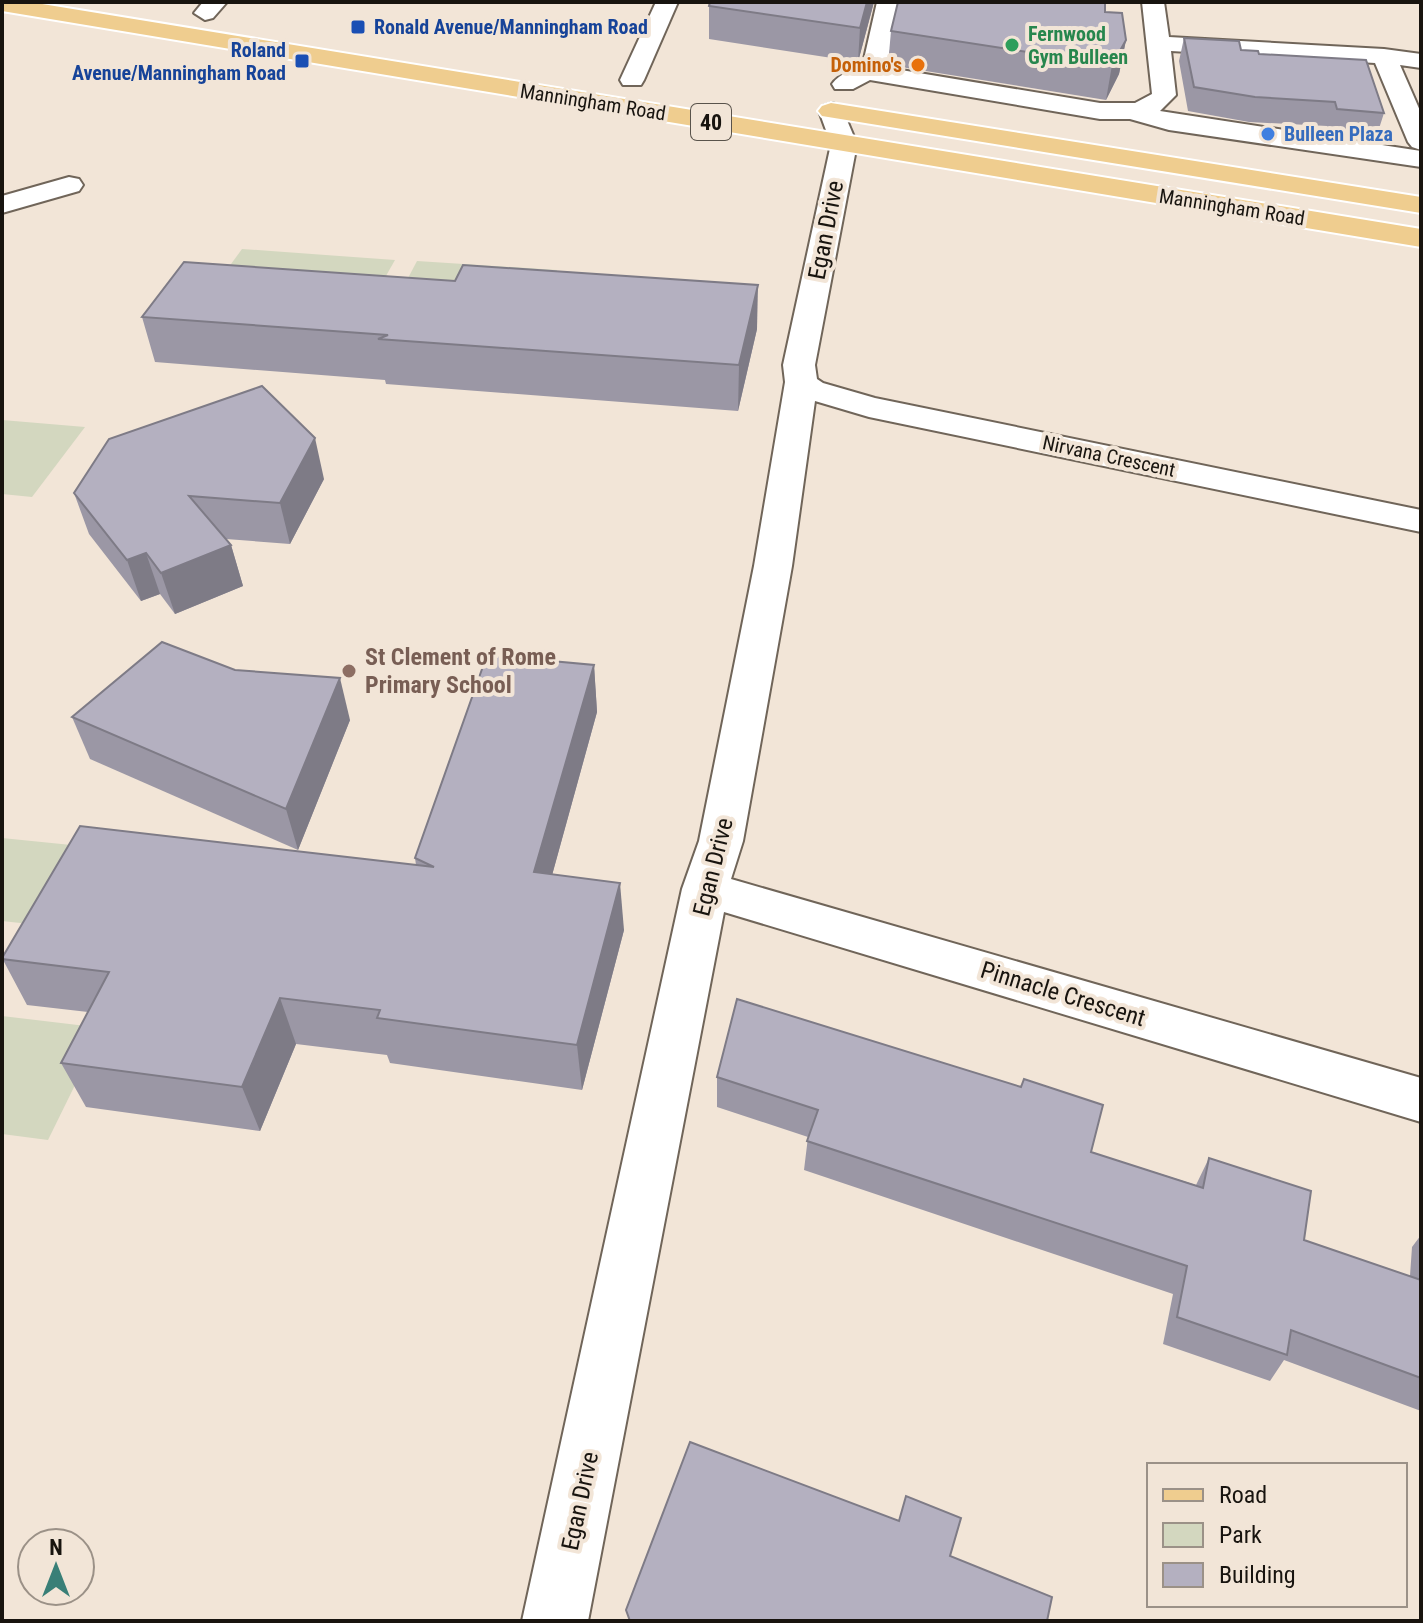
<svg xmlns="http://www.w3.org/2000/svg" width="1423" height="1623" font-family="'Roboto Condensed',sans-serif">
	<style>
		.green { fill: #d3d7bf }
		.lines { fill: none; stroke-linecap: round; stroke-linejoin: round }
		.minor-casing { stroke: #706559; stroke-width: 4 }
		.major-casing { stroke: #fff; stroke-width: 4 }
		.minor { fill: #fff; fill-rule: evenodd }
		.major { fill: #efcd8f; fill-rule: evenodd }
		.wall { fill: #9b97a5 }
		.shaded-wall { fill: #7e7b86 }
		.building { fill: #b4b0c0; stroke: #7e7b86; stroke-width: 2 }
		.transit-dot { fill: #1a4fb4; stroke: #f2e5d7; stroke-width: 3 }
		.leisure-dot { fill: #2e9e5b; stroke: #f2e5d7; stroke-width: 3 }
		.food-dot { fill: #e8710a; stroke: #f2e5d7; stroke-width: 3 }
		.shop-dot { fill: #3f7fe0; stroke: #f2e5d7; stroke-width: 3 }
		.education-dot { fill: #8d6e63; stroke: #f2e5d7; stroke-width: 3 }
		.labels { text-anchor: middle; stroke-width: 8; stroke-linejoin: round; paint-order: stroke }
		.far-transit-label { font-size: 20px; font-weight: bold; fill: #164399; stroke: #f2e5d7; text-anchor: start }
		.far-leisure-label { font-size: 20px; font-weight: bold; fill: #27864d; stroke: #f2e5d7; text-anchor: start }
		.far-food-label { font-size: 20px; font-weight: bold; fill: #c56008; stroke: #f2e5d7; text-anchor: end }
		.far-street-label { font-size: 20px; fill: #18140f; stroke: #f2e5d7 }
		.far-shop-label { font-size: 20px; font-weight: bold; fill: #366cbe; stroke: #f2e5d7; text-anchor: start }
		.shield { fill: #f2e5d7; stroke: #59534b; stroke-width: 2 }
		.shield-label { font-size: 22px; font-weight: bold; fill: #18140f }
		.street-label { font-size: 24px; fill: #18140f; stroke: #f2e5d7 }
		.education-label { font-size: 24px; font-weight: bold; fill: #785e54; stroke: #f2e5d7; text-anchor: start }
	</style>
	<rect width="100%" height="100%" fill="#f2e5d7"/>
	<g class="green">
		<path d="M242 249 395 260 374 297 215 286Z"/>
		<path d="M417 261 557 270 542 308 397 299Z"/>
		<path d="M2 420 85 427 32 497 2 494Z"/>
		<path d="M2 838 91 847 48 926 2 921Z"/>
		<path d="M2 1016 103 1028 48 1140 2 1134Z"/>
	</g>
	<g class="lines">
		<g class="minor-casing">
			<g id="minor">
				<path d="M203 2H227L213 18 205 20 194 13Z"/>
				<path d="M656 2H678L644 80 641 85H623L620 80Z"/>
				<path d="M877 2H899L888 60 883 67 1100 103H1135L1152 94 1142 2H1164L1169 37 1384 49 1421 54V68L1400 65 1421 113V150L1412 147 1408 142 1375 63 1171 51 1176 95 1160 111 1421 151V167L1169 130 1130 119H1100L870 80 853 89H835L832 84C840 72 856 71 864 59Z"/>
				<path d="M832 103 841 106 857 144 815 365 817 379 823 383 875 398 1421 510V532L869 417 815 401 792 566 743 841 731 879 1421 1078V1122L724 912 588 1621H522L682 889 699 841 754 566 785 382 783 365 831 144 819 111 823 106Z"/>
				<path d="M69 177 79 179 83 185 79 191 2 213V196Z"/>
			</g>
		</g>
		<g class="major-casing">
			<g id="major">
				<path d="M2 2H30L1421 229V247L2 11Z"/>
				<path d="M831 103 1421 197V213L822 116 818 111 822 106Z"/>
			</g>
		</g>
		<use href="#minor" class="minor"/>
		<use href="#major" class="major"/>
	</g>
	<g class="wall">
		<path d="M710 2H874L858 62 709 39V6Z"/>
		<path d="M1105 12 1126 40 1119 74 1106 100 888 65 891 31Z"/>
		<path d="M1184 38 1259 54 1384 113 1376 138 1330 134 1327 126 1249 122 1188 111 1179 61Z"/>
		<path d="M142 317 757 329 738 411 386 384 385 380 155 362Z"/>
		<path d="M324 479 290 544 226 539 231 545 243 586 175 614 160 594 141 601 89 534 74 493Z"/>
		<path d="M594 665 597 712 552 875 624 930 582 1090 390 1063 387 1055 296 1044 260 1131 86 1107 61 1063 88 1012 27 1005 2 958 416 865 415 858Z"/>
		<path d="M72 717 350 720 298 850 90 759Z"/>
		<path d="M717 1077 1091 1152 1196 1185 1209 1158 1304 1240 1410 1276 1412 1247 1421 1235V1411L1284 1360 1270 1381 1163 1344 1173 1294 804 1170 808 1137 717 1107Z"/>
	</g>
	<g class="shaded-wall">
		<path d="M867 2H874L858 62 860 28Z"/>
		<path d="M1126 40 1119 74 1106 100 1112 65Z"/>
		<path d="M758 285 757 329 738 411 739 365Z"/>
		<path d="M315 438 324 479 290 544 280 503Z"/>
		<path d="M231 545 243 586 175 614 161 573Z"/>
		<path d="M146 553 160 594 141 601 127 560Z"/>
		<path d="M594 665 597 712 540 919 534 872Z"/>
		<path d="M340 678 350 720 298 850 286 809Z"/>
		<path d="M620 883 624 930 582 1090 577 1045Z"/>
		<path d="M280 998 296 1044 260 1131 242 1087Z"/>
	</g>
	<g class="building">
		<path d="M710 2H867L860 28 709 6Z"/>
		<path d="M898 2H1105V12L1122 13 1126 40 1112 65 891 31Z"/>
		<path d="M1184 38 1239 41 1241 50 1258 51 1259 54 1366 60 1384 113 1337 109 1335 102 1255 97 1194 87Z"/>
		<path d="M184 262 455 281 463 265 758 285 739 365 378 339 388 335 142 317Z"/>
		<path d="M262 386 315 438 280 503 189 496 231 545 161 573 146 553 127 560 74 493 109 439Z"/>
		<path d="M162 642 235 670 340 678 286 809 72 717Z"/>
		<path d="M487 655 594 665 534 872 620 883 577 1045 377 1018 380 1010 280 998 242 1087 61 1063 109 972 2 959V958L80 826 434 867 415 858Z"/>
		<path d="M737 999 1021 1087 1024 1079 1103 1105 1091 1152 1203 1188 1209 1158 1311 1191 1304 1240 1421 1280V1378L1291 1330 1287 1355 1177 1317 1187 1266 807 1141 818 1110 717 1077Z"/>
		<path d="M690 1442 899 1521 906 1496 961 1518 950 1556 1052 1597 1047 1621H630L626 1610Z"/>
	</g>
	<g class="transit-dot">
		<rect x="350" y="19" width="16" height="16" rx="4"/>
		<rect x="294" y="53" width="16" height="16" rx="4"/>
	</g>
	<circle class="leisure-dot" cx="1012" cy="45" r="8"/>
	<circle class="food-dot" cx="918" cy="65" r="8"/>
	<circle class="shop-dot" cx="1268" cy="134" r="8"/>
	<circle class="education-dot" cx="349" cy="671" r="8"/>
	<g class="labels">
		<g class="far-transit-label">
			<text x="374" y="34">Ronald Avenue/Manningham Road</text>
			<text x="286" y="57" text-anchor="end">Roland<tspan x="286" dy="23">Avenue/Manningham Road</tspan></text>
		</g>
		<g class="far-leisure-label">
			<text x="1028" y="41">Fernwood<tspan x="1028" dy="23">Gym Bulleen</tspan></text>
		</g>
		<g class="far-food-label">
			<text x="902" y="72">Domino's</text>
		</g>
		<g class="far-street-label">
			<text transform="translate(593 102) rotate(9)" y="7">Manningham Road</text>
			<text transform="translate(1232 207) rotate(9)" y="7">Manningham Road</text>
			<text transform="translate(1109 456) rotate(12)" y="7">Nirvana Crescent</text>
		</g>
		<g class="far-shop-label">
			<text x="1284" y="141">Bulleen Plaza</text>
		</g>
		<rect class="shield" x="691" y="104" width="40" height="36" rx="6"/>
		<g class="shield-label">
			<text x="711" y="130">40</text>
		</g>
		<g class="street-label">
			<text transform="translate(826 230) rotate(-79)" y="8">Egan Drive</text>
			<text transform="translate(713 867) rotate(-76)" y="8">Egan Drive</text>
			<text transform="translate(1063 994) rotate(17)" y="8">Pinnacle Crescent</text>
			<text transform="translate(580 1501) rotate(-78)" y="8">Egan Drive</text>
		</g>
		<g class="education-label">
			<text x="365" y="665">St Clement of Rome<tspan x="365" dy="28">Primary School</tspan></text>
		</g>
	</g>
	<rect width="1423" height="1623" fill="none" stroke="#18140f" stroke-width="8"/>
	<rect x="1147" y="1463" width="260" height="144" fill="#f2e5d7" stroke="#9b9187" stroke-width="2"/>
	<rect x="1163" y="1489" width="40" height="12" fill="#efcd8f" stroke="#9b9187" stroke-width="2"/>
	<text x="1219" y="1503" font-size="24" fill="#18140f">Road</text>
	<rect x="1163" y="1523" width="40" height="24" fill="#d3d7bf" stroke="#9b9187" stroke-width="2"/>
	<text x="1219" y="1543" font-size="24" fill="#18140f">Park</text>
	<rect x="1163" y="1563" width="40" height="24" fill="#b4b0c0" stroke="#9b9187" stroke-width="2"/>
	<text x="1219" y="1583" font-size="24" fill="#18140f">Building</text>
	<g transform="translate(56 1567)"><circle r="38" fill="#f2e5d7" stroke="#9b9187" stroke-width="2"/>
	<path d="M0-6L14 30L0 20L-14 30Z" fill="#397f77"/>
	<text y="-12" font-size="22" font-weight="bold" text-anchor="middle" fill="#18140f">N</text>
	</g>
</svg>
